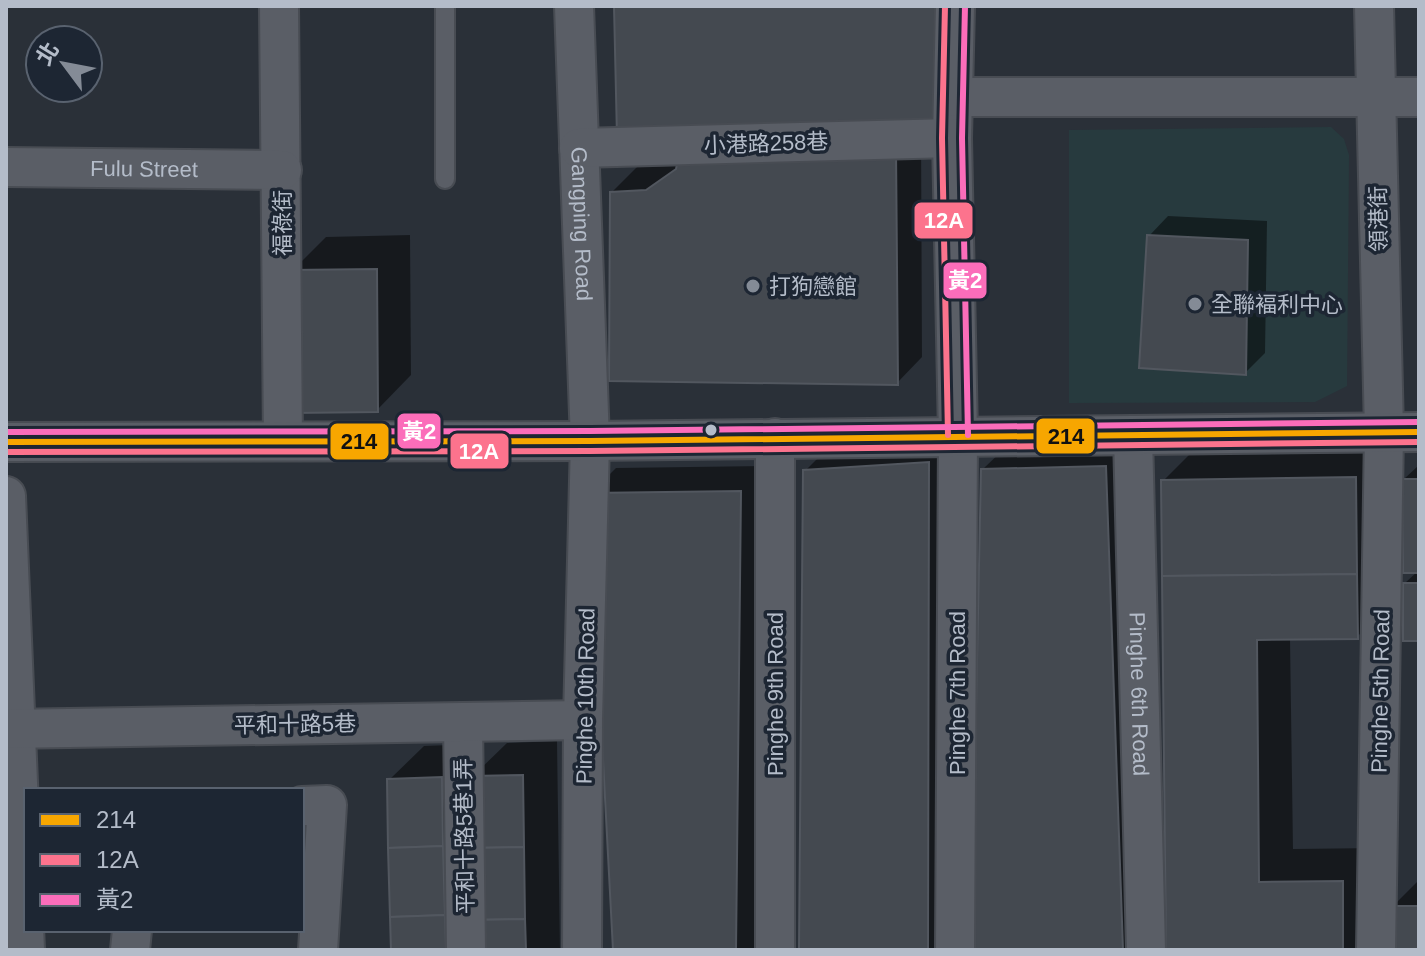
<svg xmlns="http://www.w3.org/2000/svg" width="1425" height="956" font-family="Arial,'Noto Sans TC',sans-serif">
	<style>
		.green { fill: #273a3e }
		.shadow { fill: #0007 }
		.building { fill: #444950; stroke: #52575f; stroke-width: 2 }
		.lines { fill: none; stroke-linecap: round; stroke-linejoin: round }
		.service-casing { stroke: #484c53; stroke-width: 22 }
		.minor-casing { stroke: #484c53; stroke-width: 42 }
		.service { stroke: #5a5e66; stroke-width: 18 }
		.minor { stroke: #5a5e66; stroke-width: 38 }
		.bus-1-casing { stroke: #1d2633; stroke-width: 12 }
		.bus-2-casing { stroke: #1d2633; stroke-width: 12 }
		.bus-3-casing { stroke: #1d2633; stroke-width: 12 }
		.bus-1 { stroke: #f7a600; stroke-width: 6 }
		.bus-2 { stroke: #fc738d; stroke-width: 6 }
		.bus-3 { stroke: #fb6dba; stroke-width: 6 }
		.poi-dot { fill: #848b96; stroke: #1d2633; stroke-width: 3 }
		.bus-dot { fill: #b4bcc9; stroke: #1d2633; stroke-width: 3 }
		.labels { text-anchor: middle; stroke-width: 7; stroke-linejoin: round; paint-order: stroke }
		.street-label { font-size: 22px; fill: #b4bcc9; stroke: #1d2633 }
		.poi-label { font-size: 22px; fill: #b4bcc9; stroke: #1d2633; text-anchor: start }
		.line-badge { stroke: #1d2633; stroke-width: 3 }
		.badge-label { font-size: 22px; text-anchor: middle; font-weight: bold; fill: #fff }
		.pale-badge-label { font-size: 22px; text-anchor: middle; font-weight: bold; fill: #111 }
	</style>
	<rect width="100%" height="100%" fill="#2a3038"/>
	<path class="green" d="M1331 127 1344 139 1349 155 1347 386 1315 402 1069 403V130Z"/>
	<g class="shadow">
		<path d="M616 6 921 126 922 357 897 383 612 192 637 167 674 166 680 161Z"/>
		<path d="M1168 216 1267 221 1265 353 1245 373 1149 236Z"/>
		<path d="M410 235 411 375 377 410 292 271 326 237Z"/>
		<path d="M953 438V950H801L805 471 830 446Z"/>
		<path d="M1131 442 1149 950H973L983 469 1009 444Z"/>
		<path d="M1381 453 1391 602 1357 637 1290 638 1293 849 1376 848 1368 950H1168L1163 481 1189 455Z"/>
		<path d="M765 466 760 950H615L591 493 616 468Z"/>
		<path d="M1418 466H1419V639L1405 583 1418 571 1404 479Z"/>
		<path d="M557 741 560 950H393L389 780 424 746 476 744V773L507 743Z"/>
		<path d="M1419 880V950L1392 907Z"/>
	</g>
	<g class="building">
		<path d="M614 6H938L941 127 617 137Z"/>
		<path d="M896 149 898 385 609 381 610 192 646 190 676 169 679 155Z"/>
		<path d="M1147 235 1248 240 1246 375 1139 368Z"/>
		<path d="M377 269 378 412 292 413 290 270Z"/>
		<path d="M929 462 928 950H799L803 470Z"/>
		<path d="M1106 466 1123 950H971L981 469Z"/>
		<path d="M1356 477 1357 574 1162 576 1161 480Z"/>
		<path d="M1402 479H1419V573H1403Z"/>
		<path d="M741 491 736 950H613L589 493Z"/>
		<path d="M1357 574 1358 639 1257 640 1259 882 1343 881V950H1166L1162 576Z"/>
		<rect x="1403" y="583" width="16" height="58"/>
		<path d="M523 775 524 847 472 848 471 776Z"/>
		<path d="M442 777 443 846 388 848 387 779Z"/>
		<path d="M443 846 445 915 390 917 388 848Z"/>
		<path d="M524 847 525 919 473 920 472 848Z"/>
		<rect x="1390" y="906" width="29" height="44"/>
		<path d="M445 915 446 950H391L390 917Z"/>
		<path d="M525 919 526 950H473V920Z"/>
	</g>
	<g class="lines">
		<g class="service-casing">
			<path id="service" d="M445 6V179"/>
		</g>
		<g class="minor-casing">
			<g id="minor">
				<path d="M279 6 283 441"/>
				<path id="s1" d="M574 6 590 441 583 720 582 950"/>
				<path d="M955 6 952 138 958 435 955 950"/>
				<path d="M1374 6 1384 431 1376 950"/>
				<path d="M955 97H1419"/>
				<path d="M579 148 952 138"/>
				<path id="s2" d="M6 167 282 170"/>
				<path id="s3" d="M1133 436 1146 950"/>
				<path d="M775 438V950"/>
				<path d="M6 442 590 441 1419 432"/>
				<path d="M6 496 25 950"/>
				<path d="M463 722 466 950"/>
				<path d="M6 729 583 720"/>
				<path d="M302 806 327 805 318 950"/>
				<path d="M130 950 132 930"/>
			</g>
		</g>
		<use href="#service" class="service"/>
		<use href="#minor" class="minor"/>
		<g class="bus-1-casing">
			<path id="bus-1" d="M6 442 590 441 1419 432"/>
		</g>
		<g class="bus-2-casing">
			<g id="bus-2">
				<path d="M945 6 942 138 948 435"/>
				<path d="M6 452 590 451 1419 442"/>
			</g>
		</g>
		<g class="bus-3-casing">
			<g id="bus-3">
				<path d="M965 6 962 138 968 435"/>
				<path d="M6 432 590 431 1419 422"/>
			</g>
		</g>
		<use href="#bus-1" class="bus-1"/>
		<use href="#bus-2" class="bus-2"/>
		<use href="#bus-3" class="bus-3"/>
	</g>
	<g class="poi-dot">
		<circle cx="753" cy="286" r="8"/>
		<circle cx="1195" cy="304" r="8"/>
	</g>
	<circle class="bus-dot" cx="711" cy="430" r="7"/>
	<g class="labels">
		<g class="street-label">
			<text transform="translate(766 143) rotate(-2)" y="8">小港路258巷</text>
			<text dy="8" stroke="none"><textPath href="#s2" startOffset="138">Fulu Street</textPath></text>
			<text transform="translate(1378 219) rotate(-91)" y="8">領港街</text>
			<text transform="translate(282 223) rotate(-90)" y="8">福祿街</text>
			<text dy="8" stroke="none"><textPath href="#s1" startOffset="218">Gangping Road</textPath></text>
			<text transform="translate(1380 691) rotate(-89)" y="8">Pinghe 5th Road</text>
			<text transform="translate(957 693) rotate(-90)" y="8">Pinghe 7th Road</text>
			<text dy="8" stroke="none"><textPath href="#s3" startOffset="258">Pinghe 6th Road</textPath></text>
			<text transform="translate(775 694) rotate(-90)" y="8">Pinghe 9th Road</text>
			<text transform="translate(585 696) rotate(-89)" y="8">Pinghe 10th Road</text>
			<text transform="translate(295 724) rotate(-1)" y="8">平和十路5巷</text>
			<text transform="translate(464 836) rotate(-91)" y="8">平和十路5巷1弄</text>
		</g>
		<g class="poi-label">
			<text x="769" y="294">打狗戀館</text>
			<text x="1211" y="312">全聯褔利中心</text>
		</g>
	</g>
	<g class="line-badge">
		<rect x="913" y="201" width="61" height="39" rx="8" fill="#fc738d"/>
		<rect x="942" y="261" width="46" height="39" rx="8" fill="#fb6dba"/>
		<rect x="396" y="412" width="46" height="38" rx="8" fill="#fb6dba"/>
		<rect x="1035" y="417" width="61" height="38" rx="8" fill="#f7a600"/>
		<rect x="329" y="422" width="61" height="39" rx="8" fill="#f7a600"/>
		<rect x="449" y="432" width="61" height="38" rx="8" fill="#fc738d"/>
	</g>
	<g class="badge-label">
		<text x="944" y="228">12A</text>
		<text x="965" y="288">黃2</text>
		<text x="419" y="439">黃2</text>
		<text x="479" y="459">12A</text>
	</g>
	<g class="pale-badge-label">
		<text x="1066" y="444">214</text>
		<text x="359" y="449">214</text>
	</g>
	<rect width="1425" height="956" fill="none" stroke="#b4bcc9" stroke-width="16"/>
	<rect x="24" y="788" width="280" height="144" fill="#1d2633" stroke="#59626f" stroke-width="2"/>
	<rect x="40" y="814" width="40" height="12" fill="#f7a600" stroke="#59626f" stroke-width="2"/>
	<text x="96" y="828" font-size="24" fill="#b4bcc9">214</text>
	<rect x="40" y="854" width="40" height="12" fill="#fc738d" stroke="#59626f" stroke-width="2"/>
	<text x="96" y="868" font-size="24" fill="#b4bcc9">12A</text>
	<rect x="40" y="894" width="40" height="12" fill="#fb6dba" stroke="#59626f" stroke-width="2"/>
	<text x="96" y="908" font-size="24" fill="#b4bcc9">黃2</text>
	<g transform="translate(64 64) rotate(302)"><circle r="38" fill="#1d2633" stroke="#59626f" stroke-width="2"/>
	<path d="M0-6L14 30L0 20L-14 30Z" fill="#848b96"/>
	<text y="-12" font-size="22" font-weight="bold" text-anchor="middle" fill="#b4bcc9">北</text>
	</g>
</svg>
